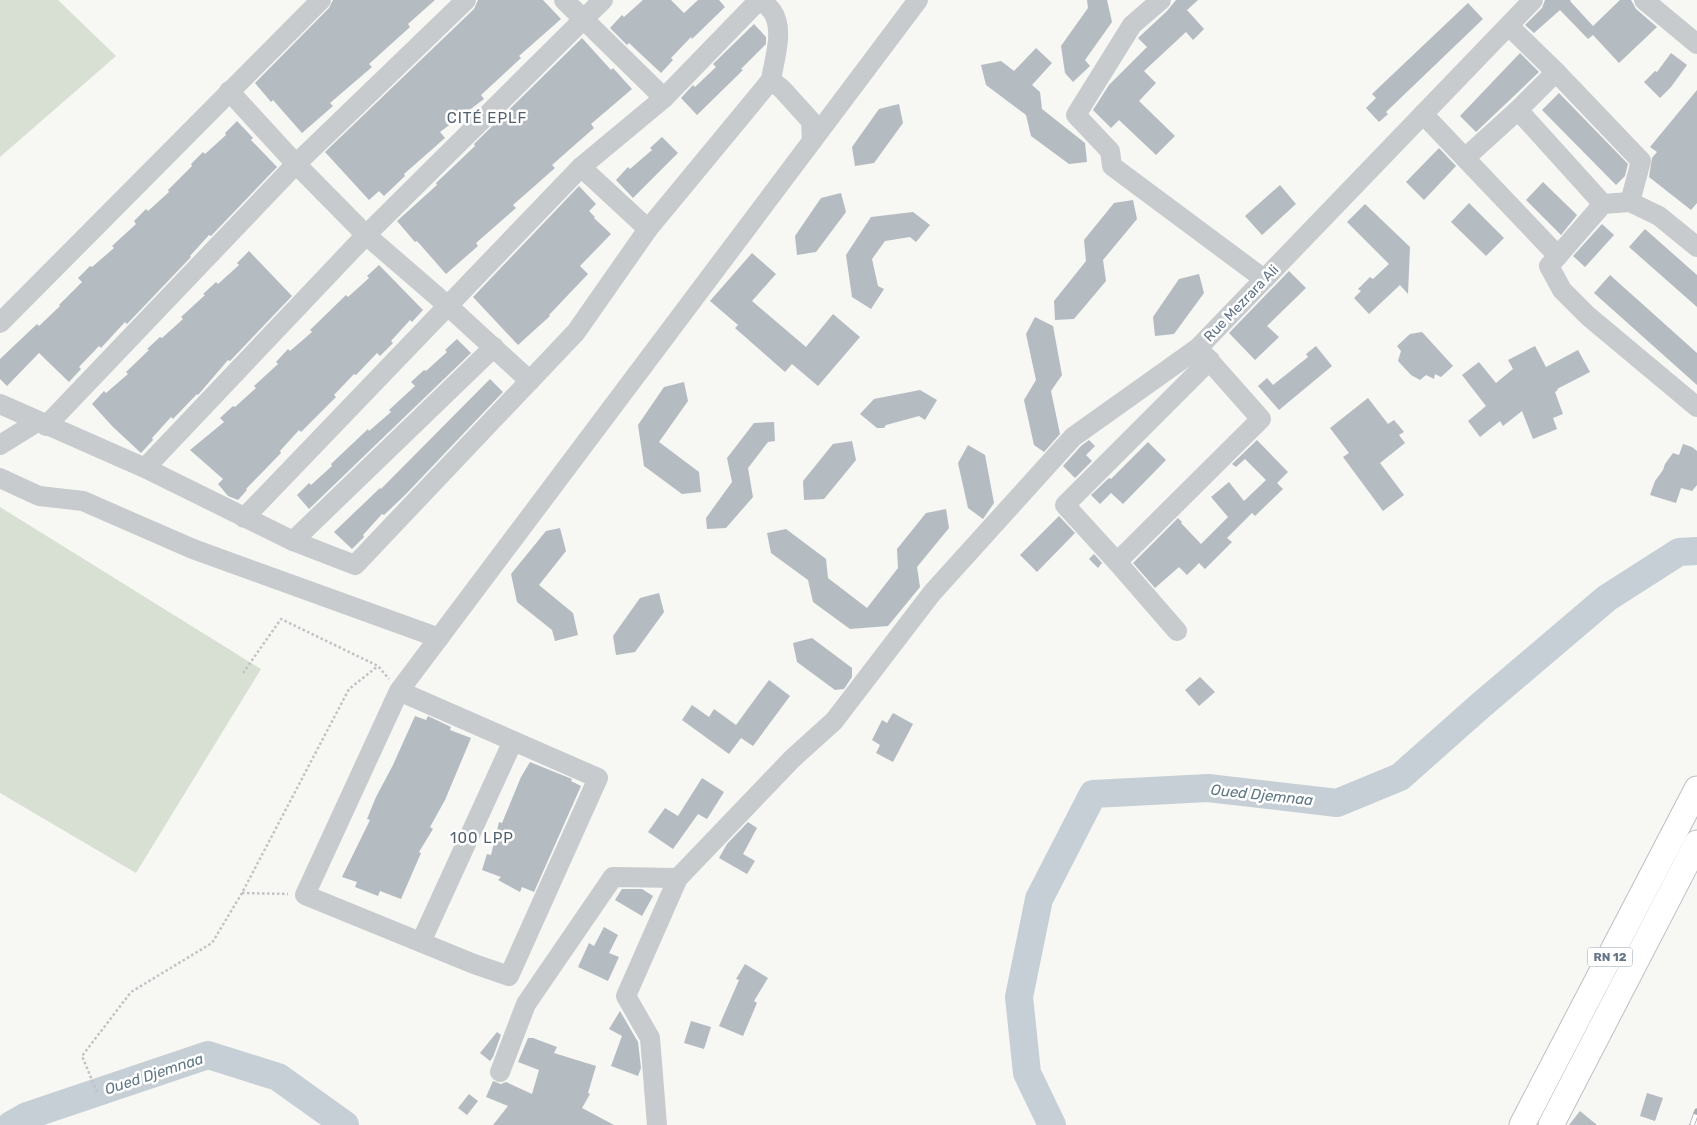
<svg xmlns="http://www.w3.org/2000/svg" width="1697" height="1125" font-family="Rubik,sans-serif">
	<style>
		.green { fill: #d8e0d4 }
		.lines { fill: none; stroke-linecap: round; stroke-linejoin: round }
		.river { stroke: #c6cfd5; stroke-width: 28 }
		.building { fill: #b4bbc1 }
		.major-casing { stroke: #bcbfc3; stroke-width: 27 }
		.path { stroke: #c0c2c5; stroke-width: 2.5; stroke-dasharray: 2.5 2.5; stroke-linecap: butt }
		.minor { stroke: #c7cbce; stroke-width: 20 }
		.major { stroke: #fff; stroke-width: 25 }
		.rail-casing { stroke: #a6acb3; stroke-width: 5.5 }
		.rail { stroke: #fff; stroke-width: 4; stroke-dasharray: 11; stroke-linecap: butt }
		.labels { text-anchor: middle; stroke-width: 5; stroke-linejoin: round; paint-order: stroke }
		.shield { fill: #fff; stroke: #929eac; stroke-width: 1 }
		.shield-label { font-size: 12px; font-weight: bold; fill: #637588 }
		.street-label { font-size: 14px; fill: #637588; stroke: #fff }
		.neighbourhood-label { font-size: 15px; letter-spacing: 1px; fill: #525f6c; stroke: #fff }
		.water-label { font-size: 15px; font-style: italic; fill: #5f7784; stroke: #fff }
	</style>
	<rect width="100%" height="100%" fill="#f7f7f4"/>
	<g class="green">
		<path d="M0 0H58L116 56 0 157Z"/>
		<path d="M0 507 261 669 136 873 0 793Z"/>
	</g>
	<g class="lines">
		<g class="river">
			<path d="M11 1125 27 1116 208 1055 278 1077 345 1125"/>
			<path d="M1052 1125 1027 1073 1019 997 1039 899 1093 794 1208 788 1337 803 1400 777 1480 706 1607 598 1679 552 1697 551"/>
		</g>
	</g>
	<g class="building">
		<path d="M333 0H435L408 24 410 27 369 64 372 67 330 103 333 106 302 133 273 100 271 102 255 83 329 8Z"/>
		<path d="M478 0H543L561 19 519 56 521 58 481 95 484 99 440 132 445 138 404 174 405 176 384 196 379 191 369 200 325 152 474 9Z"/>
		<path d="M643 0H671L684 13 698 0H719L725 7 692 39 691 37 671 58 673 60 661 73 629 43 627 45 610 28 622 15 624 17Z"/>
		<path d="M1087 0H1107L1112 22 1085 60 1090 66 1073 82 1065 73 1061 46 1088 8Z"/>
		<path d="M1176 0H1198L1187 10 1204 29 1193 40 1186 32 1144 71 1156 83 1139 101 1175 136 1156 155 1119 120 1111 128 1093 110 1109 85 1147 47 1138 38 1167 11Z"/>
		<path d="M1545 0H1571L1570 1 1593 26 1620 0H1631L1636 9 1657 27 1619 63 1593 35 1588 39 1560 10 1534 33 1525 25 1542 8Z"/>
		<path d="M1468 3 1483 19 1386 112 1388 114 1379 122 1366 108 1376 98 1372 94Z"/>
		<path d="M754 24 766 37V44L741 69 743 70 697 115 681 98 693 85 695 87 716 67 713 64Z"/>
		<path d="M582 38 611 70 613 68 632 89 591 124 594 128 552 165 555 168 513 205 516 208 476 243 478 246 446 274 417 241 415 242 397 221 437 185 436 183 475 146 474 144Z"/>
		<path d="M1036 48 1052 63 1032 85 1040 92 1042 109 1085 143 1087 162 1069 164 1031 136 1026 115 986 85 981 65 1001 61 1014 71Z"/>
		<path d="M1520 53 1539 72 1476 132 1460 116Z"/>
		<path d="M1671 53 1687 65 1671 87 1660 98 1644 82 1655 71 1657 72Z"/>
		<path d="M1697 90V203L1691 210 1649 177 1652 158 1657 152 1650 147Z"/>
		<path d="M1559 93 1628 164 1625 176 1616 185 1542 110Z"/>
		<path d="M899 104 903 123 874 163 855 166 852 147 879 109Z"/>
		<path d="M237 121 253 138 251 140 277 167 211 236 209 235 190 256 191 257 127 324 125 322 101 348 99 346 79 367 81 369 69 382 39 353 7 386 0 379V359L37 324 39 326 60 306 59 305 82 282 78 278 90 266 92 267 114 248 112 246 136 224 134 221 146 209 148 211 169 192 168 190 192 166 191 164 203 152 205 154 226 135 225 133Z"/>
		<path d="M662 137 678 153 633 198 616 180 628 167 630 169 652 150 650 148Z"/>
		<path d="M1439 148 1456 166 1424 200 1406 182Z"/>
		<path d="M1543 182 1577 215 1561 235 1526 200Z"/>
		<path d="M1280 185 1296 204 1262 235 1245 216Z"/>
		<path d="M579 186 596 204 589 211 595 217 594 218 611 234 580 266 588 274 549 315 550 316 518 345 473 297Z"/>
		<path d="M841 193 846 212 816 252 797 255 795 236 821 198Z"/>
		<path d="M1133 200 1137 219 1103 260 1106 281 1074 319 1055 320 1054 301 1086 261 1084 240 1114 203Z"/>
		<path d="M1469 203 1504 238 1486 256 1451 222Z"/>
		<path d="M1365 204 1410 247 1408 294 1400 285 1369 314 1354 298 1361 291 1358 289 1370 277 1373 279 1389 264 1347 222Z"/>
		<path d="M913 212 930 225 916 242 910 237 885 241 872 259 878 286 884 289 871 309 852 297 846 255 871 217Z"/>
		<path d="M1602 224 1614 235 1585 267 1573 256Z"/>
		<path d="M1645 229 1697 275V307L1629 247Z"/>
		<path d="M249 251 292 296 230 361 228 360 198 395 197 394 173 419 171 417 152 438 153 440 141 453 113 427 92 404 104 391 106 393 128 374 126 372 149 350 147 349 160 337 162 338 183 319 181 317 205 295 203 294 216 282 218 284 239 265 237 263Z"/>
		<path d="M752 253 776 274 752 301 806 347 833 314 860 337 818 386 792 364 785 372 735 328 738 325 710 301Z"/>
		<path d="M379 265 423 310 412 322 410 320 391 341 393 343 380 356 377 353 356 375 354 374 334 395 336 397 301 432 299 430 280 451 281 453 246 489 247 490 238 500 228 496 218 484 223 479 190 450 224 422 220 418 233 406 235 407 256 388 254 386 278 364 276 362 288 349 290 351 312 332 310 330 346 295 348 297 369 278 367 276Z"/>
		<path d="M1289 271 1306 288 1267 326 1279 337 1255 360 1229 333Z"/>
		<path d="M1199 274 1204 293 1174 334 1155 336 1153 317 1179 279Z"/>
		<path d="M1610 275 1697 353V385L1594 293Z"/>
		<path d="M1035 317 1053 326 1062 375 1051 391 1060 434 1044 452 1034 445 1024 400 1036 380 1026 334Z"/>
		<path d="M1422 332 1453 366 1441 377 1435 374 1434 379 1426 375 1420 380 1411 375 1398 361 1401 351 1397 346 1410 334Z"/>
		<path d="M457 339 471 353 309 509 297 495 309 483 311 485 332 466 331 464 368 429 369 431 391 412 389 410 415 386 411 382 424 370 426 371 447 352 445 350Z"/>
		<path d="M1316 346 1332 366 1279 410 1258 386 1267 378 1273 385 1308 357 1306 354Z"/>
		<path d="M1535 346 1546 367 1578 350 1590 372 1557 389 1558 390 1555 392 1563 414 1553 418 1557 429 1533 439 1522 411 1503 426 1500 421 1480 437 1468 421 1486 406 1462 375 1479 362 1496 383 1513 369 1508 360Z"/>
		<path d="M490 379 503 392 406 494 384 515 382 514 363 535 364 537 352 549 334 532 380 488 381 489Z"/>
		<path d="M684 382 688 401 659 442 699 472 701 492 682 494 644 466 638 425 664 387Z"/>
		<path d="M920 390 937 400 925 420 919 416 886 425 884 428H877L860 414 874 399Z"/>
		<path d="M1368 398 1388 424 1394 420 1404 432 1399 435 1405 443 1380 463 1404 495 1383 511 1343 457 1349 453 1330 428Z"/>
		<path d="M774 422 775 441 768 442 748 468 753 497 726 528 707 529 706 518 732 482 727 458 754 423Z"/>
		<path d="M1089 440 1095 446 1086 455 1092 461 1075 478 1063 466 1081 446Z"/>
		<path d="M1257 440 1288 472 1277 483 1283 489 1255 516 1252 513 1227 538 1232 542 1205 569 1199 563 1187 575 1179 567 1155 588 1133 563 1178 518 1182 522 1181 523 1201 544 1228 517 1211 497 1229 482 1244 501 1266 480 1245 459 1236 467 1232 464Z"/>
		<path d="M852 441 856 460 824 499 804 500 803 481 833 444Z"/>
		<path d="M1148 442 1166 460 1123 504 1111 493 1100 504 1091 495 1109 478 1111 479Z"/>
		<path d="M1683 444 1692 447 1697 451V485L1692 491 1681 488 1676 503 1650 495 1655 481 1663 470 1665 464 1673 453 1679 455Z"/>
		<path d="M968 445 985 455 994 503 983 519 968 508 958 463Z"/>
		<path d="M946 509 949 528 917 567 920 587 888 626 850 629 813 602 808 580 771 553 767 533 786 529 826 559 828 578 867 608 898 568 897 549 926 513Z"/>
		<path d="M1059 516 1075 533 1037 572 1020 555Z"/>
		<path d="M560 528 566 551 539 585 573 613 578 635 555 641 552 630 517 602 511 574 546 531Z"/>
		<path d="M1094 554 1102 563 1098 568 1089 559Z"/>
		<path d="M659 593 664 612 635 652 616 655 613 636 640 598Z"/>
		<path d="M812 638 852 668V677L844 689 835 690 797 662 793 643Z"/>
		<path d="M1200 677 1215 692 1199 706 1185 690Z"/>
		<path d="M769 680 790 696 753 746 741 738 729 754 682 720 692 705 709 717 714 709 736 725Z"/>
		<path d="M893 713 913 724 893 762 876 753 880 745 872 740 882 720 887 723Z"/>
		<path d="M415 716 426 720 428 716 451 727 450 730 471 738 445 800 430 827 433 829 419 852 421 853 401 899 380 891 378 896 355 887 357 882 342 877 370 820 367 819 376 797 393 765Z"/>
		<path d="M530 762 572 779 571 781 581 786 534 892 522 887 520 892 498 880 501 877 482 870 487 854 491 855 499 822 502 823 521 777Z"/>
		<path d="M702 778 724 792 707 819 698 814 673 849 648 832 665 808 678 816Z"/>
		<path d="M748 822 757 828 743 854 755 861 747 874 719 858 727 844Z"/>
		<path d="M622 889H642L653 896 642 916 615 900Z"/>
		<path d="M604 927 618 935 609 953 619 957 608 981 578 967 589 943 594 946Z"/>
		<path d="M745 964 768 978 754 1001 757 1003 743 1036 719 1026 739 980 736 979Z"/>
		<path d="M620 1011 638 1042 641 1068 638 1076 611 1066 622 1036 609 1029Z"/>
		<path d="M691 1021 711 1027 704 1049 684 1043Z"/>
		<path d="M497 1032 501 1035 493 1057 490 1061 480 1053Z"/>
		<path d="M528 1038H533L557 1047 554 1053 596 1066 588 1093 590 1094 582 1108 614 1125H493L508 1106 486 1097 493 1081 501 1084 506 1082 532 1094 539 1070 518 1062Z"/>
		<path d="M1647 1093 1663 1098 1655 1121 1640 1116Z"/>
		<path d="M469 1094 478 1101 467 1115 458 1108Z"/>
		<path d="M1580 1111 1597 1125H1569Z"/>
	</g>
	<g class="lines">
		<g class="major-casing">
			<g id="major">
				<path d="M1522 1125 1697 789"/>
				<path d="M1551 1125 1697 843"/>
			</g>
		</g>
		<g class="path">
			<path d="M243 673 281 619 378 666 389 679"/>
			<path d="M242 893 288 894"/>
			<path d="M97 1092 82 1056 131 992 212 943 242 893 349 689 378 666"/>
		</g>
		<g class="minor">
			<path d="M564 0 664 98"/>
			<path d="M760 0C764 3 769 7 772 11 785 29 774 60 771 80"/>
			<path d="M1161 0 1132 25 1076 115 1110 151 1112 166 1264 279"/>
			<path d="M1644 0 1697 44"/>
			<path d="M1556 72 1641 161 1630 202"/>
			<path d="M229 91 296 164 366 235 447 305 530 381"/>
			<path d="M1518 110 1603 204"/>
			<path d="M1423 114 1558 256"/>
			<path d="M1465 158 1518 110 1556 72 1509 26"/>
			<path d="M581 167 648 229"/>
			<path d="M1697 247 1659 216 1630 202 1603 204 1549 266 1562 290 1588 316 1697 407"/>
			<path d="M0 323 321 0"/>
			<path d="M0 404 145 468 293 541 494 347"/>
			<path d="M46 426 296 164 466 0"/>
			<path d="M0 445 37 422"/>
			<path d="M145 468 366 235 603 0"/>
			<path d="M0 478 39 496 83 501 193 549 439 638"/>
			<path d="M244 518 581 167 664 98 759 0"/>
			<path d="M293 541 355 565 576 332 648 229 771 80 782 89 811 121 812 141"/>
			<path d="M1117 562 1065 505 1210 360"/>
			<path d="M1177 631 1117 562 1261 419 1198 348 1533 0"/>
			<path d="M399 691 598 778 509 976 474 964 305 895 399 691 918 0"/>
			<path d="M421 942 513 741"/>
			<path d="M500 1072 526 1004 613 877 678 878"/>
			<path d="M657 1125 650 1038 626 996 678 878 792 759 834 721 932 593 1073 437 1198 348"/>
		</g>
		<use href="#major" class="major"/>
		<g class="rail-casing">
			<path id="rail" d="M1692 1125 1697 1111"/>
		</g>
		<use href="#rail" class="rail"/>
	</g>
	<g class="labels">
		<rect class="shield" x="1587.5" y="947.5" width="45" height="19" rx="4"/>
		<g class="shield-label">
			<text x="1610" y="961">RN 12</text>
		</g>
		<g class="street-label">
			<text transform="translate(1241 303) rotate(-46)" y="5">Rue Mezrara Ali</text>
		</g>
		<g class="neighbourhood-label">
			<text x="487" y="123">CITÉ EPLF</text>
			<text x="482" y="843">100 LPP</text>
		</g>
		<g class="water-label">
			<text transform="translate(1262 795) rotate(6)" y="5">Oued Djemnaa</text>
			<text transform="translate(154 1074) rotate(-18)" y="5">Oued Djemnaa</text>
		</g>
	</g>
</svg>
